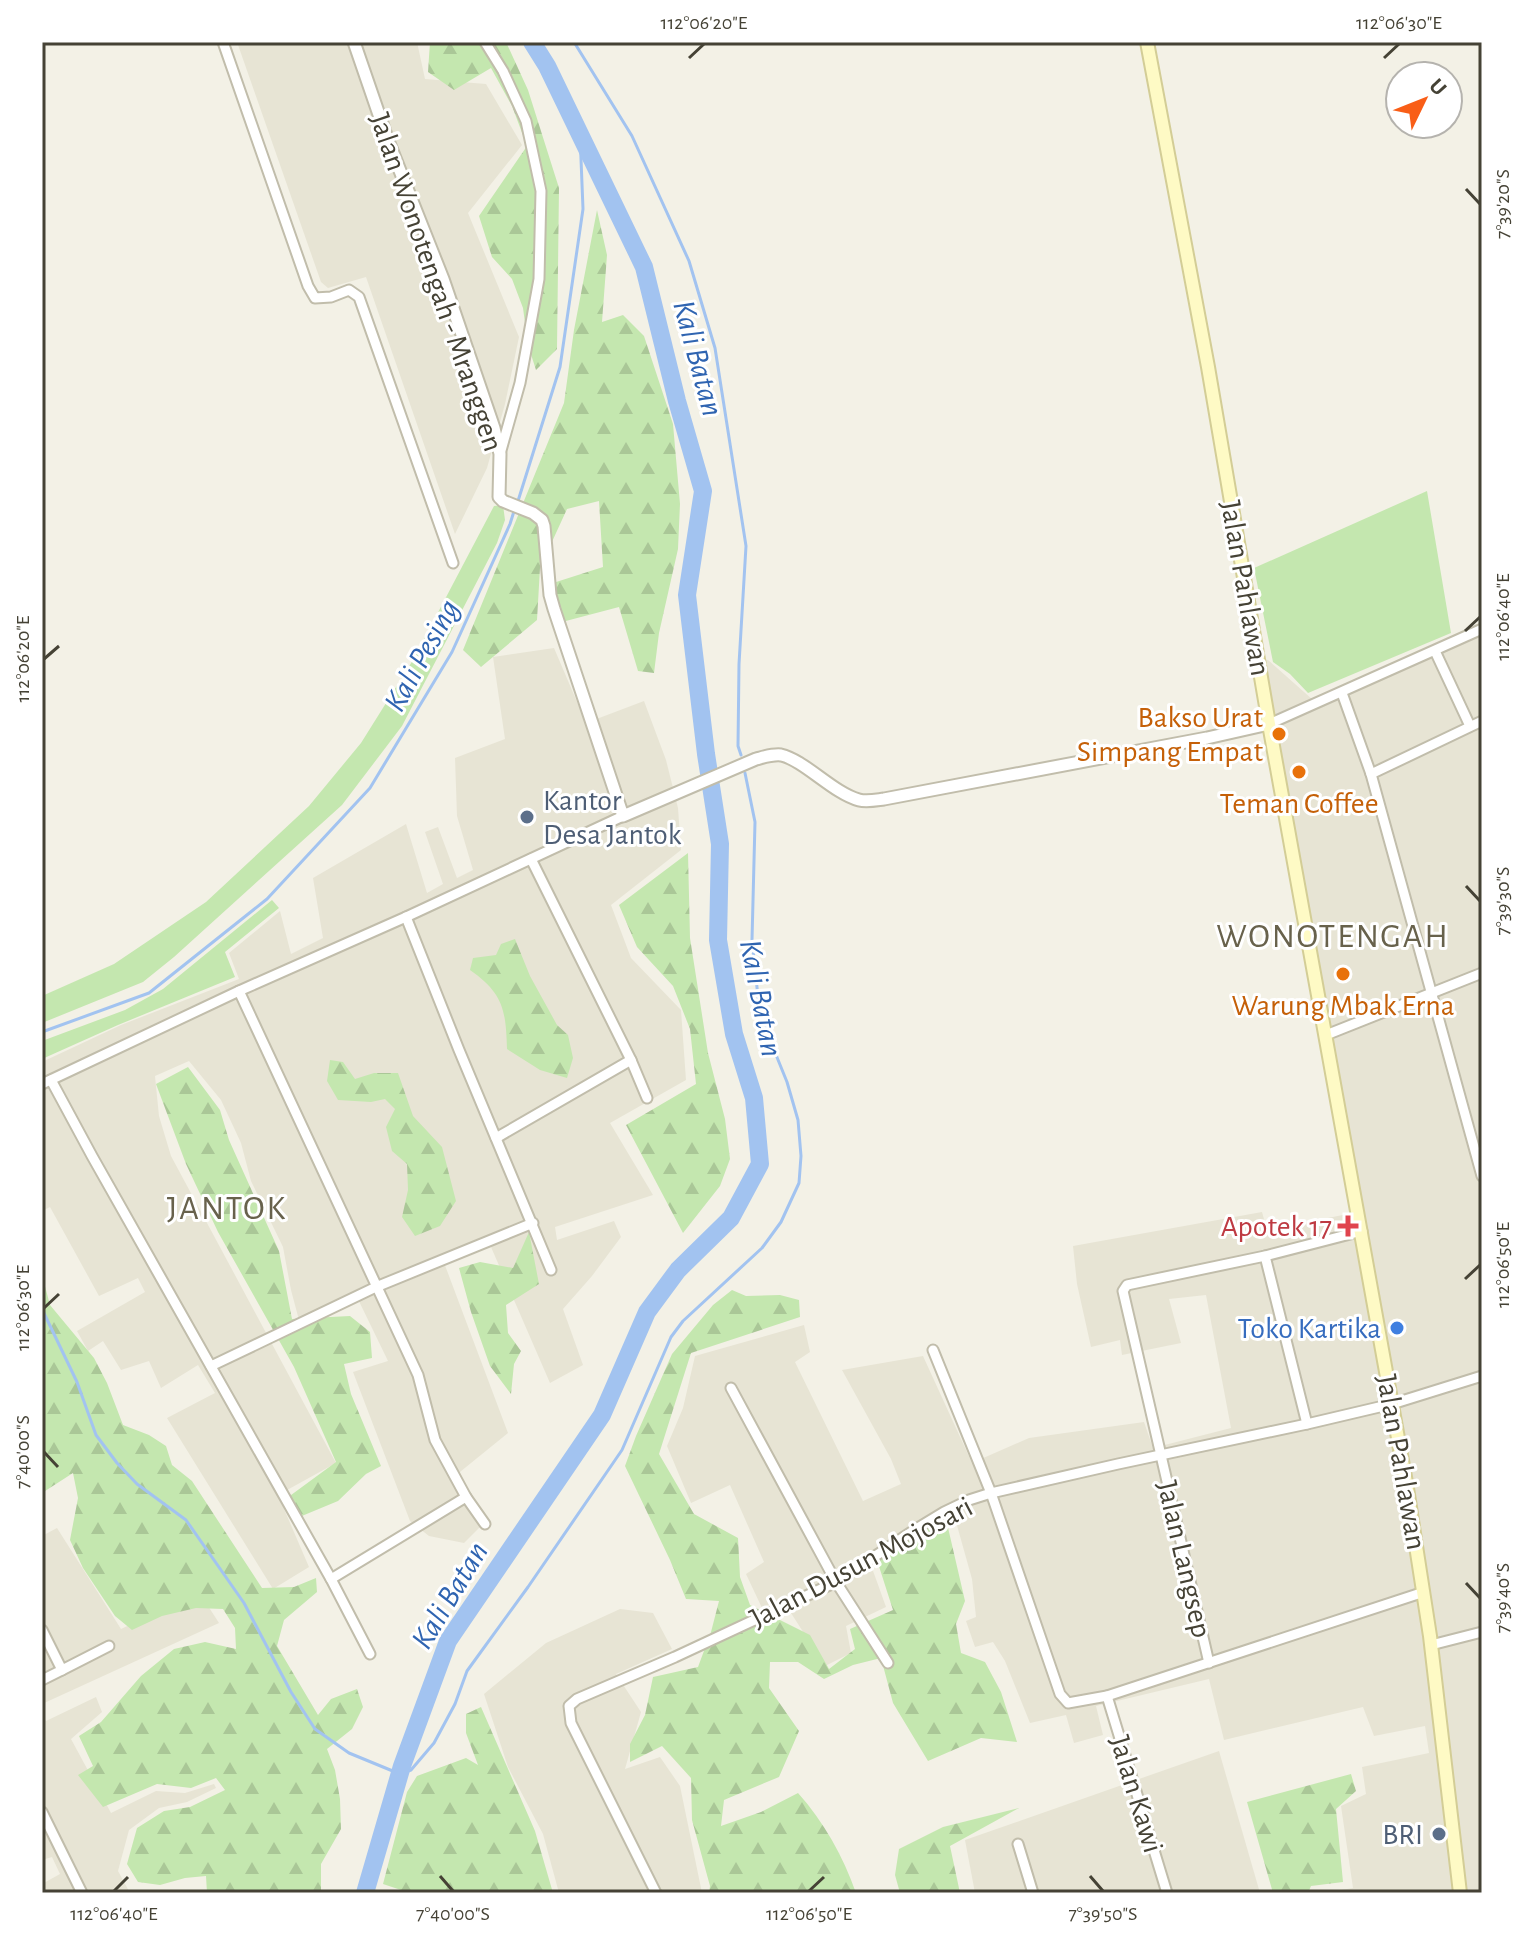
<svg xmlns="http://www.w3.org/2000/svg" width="1524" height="1935" font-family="'Alegreya Sans',sans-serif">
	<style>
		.residential { fill: #e7e4d4 }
		.green { fill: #c4e7af }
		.forest { fill: url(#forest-firs) }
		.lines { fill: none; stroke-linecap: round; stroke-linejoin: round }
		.stream { stroke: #a2c3f0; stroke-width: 3 }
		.river { stroke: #a2c3f0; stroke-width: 18 }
		.minor-casing { stroke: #c1bdab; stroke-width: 13 }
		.tertiary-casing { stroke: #c1bdab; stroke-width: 15 }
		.secondary-casing { stroke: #d3cd96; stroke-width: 16 }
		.minor { stroke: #fff; stroke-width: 9 }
		.tertiary { stroke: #fff; stroke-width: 11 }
		.secondary { stroke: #fefac5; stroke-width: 12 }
		.ticks { fill: none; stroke: #454235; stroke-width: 3 }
		.food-dot { fill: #e8710a; stroke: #fff; stroke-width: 3 }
		.service-dot { fill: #5c6f8a; stroke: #fff; stroke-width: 3 }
		.health-dot { fill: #e0444e; stroke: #fff; stroke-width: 3 }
		.shop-dot { fill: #3f7fe0; stroke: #fff; stroke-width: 3 }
		.labels { text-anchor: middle; stroke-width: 6; stroke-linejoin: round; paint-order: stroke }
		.street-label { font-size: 30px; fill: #454235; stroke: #fff }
		.food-label { font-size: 30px; fill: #c56008; stroke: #fff }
		.service-label { font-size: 30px; fill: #4e5e75; stroke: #fff; text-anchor: start }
		.health-label { font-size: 30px; fill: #be3a42; stroke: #fff; text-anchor: end }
		.shop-label { font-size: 30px; fill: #366cbe; stroke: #fff; text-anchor: end }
		.water-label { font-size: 32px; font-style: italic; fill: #2f64b1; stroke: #fff }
		.quarter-label { font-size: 34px; letter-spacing: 2px; fill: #68624c; stroke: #fff }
		.neatline { fill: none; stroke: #454235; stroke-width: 3 }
		.ticks-label { font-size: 20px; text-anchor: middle; fill: #454235 }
	</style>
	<defs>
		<pattern id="forest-firs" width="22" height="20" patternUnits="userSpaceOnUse" patternTransform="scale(2)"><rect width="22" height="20" fill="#c4e7af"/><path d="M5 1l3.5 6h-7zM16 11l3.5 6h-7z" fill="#aac797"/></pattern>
	</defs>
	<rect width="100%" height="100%" fill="#f3f1e6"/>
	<g class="residential">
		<path d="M237 42H417L425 79 486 84 522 145 468 213 519 337 505 404 487 468 455 534 366 277 328 288 321 282Z"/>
		<path d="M1482 634V1893H1324L1353 1888 1341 1806 1366 1794 1362 1767 1429 1753 1425 1726 1374 1736 1363 1707 1224 1740 1209 1679 1096 1706 1103 1735 1074 1743 1066 1715 1030 1723 1005 1661 993 1642 975 1647 966 1621 976 1617 972 1579 951 1504 867 1554 886 1607 846 1626 851 1653 825 1666 782 1599 762 1608 746 1574 764 1562 730 1485 691 1503 667 1446 683 1408 695 1356 804 1325 810 1352 795 1362 863 1501 901 1484 891 1459 842 1370 923 1356 972 1463 1029 1438 1144 1422 1153 1448 1231 1428 1206 1295 1169 1299 1181 1343 1122 1355 1120 1340 1091 1347 1077 1284 1073 1246 1262 1212 1267 1230 1363 1211 1262 659 1268 660 1313 700Z"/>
		<path d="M554 648 586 723 644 701 666 760 678 808 681 850 611 905 631 958 681 1010 686 1080 610 1123 653 1195 555 1227 557 1240 614 1221 621 1237 592 1276 563 1309 583 1365 550 1383 491 1247 443 1260 508 1433 455 1476 480 1527 464 1543 429 1536 410 1521 353 1372 388 1361 355 1293 299 1320 291 1290 283 1247 251 1181 241 1143 221 1100 189 1061 155 1076 159 1116 171 1156 336 1463 278 1495 309 1567 273 1589 167 1418 215 1393 198 1365 161 1388 149 1361 121 1370 103 1341 88 1351 77 1331 145 1292 138 1278 99 1296 50 1207 42 1211V1062L121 1025 239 979 229 953 280 911 291 954 323 938 313 878 406 824 427 893 443 884 425 832 438 827 457 878 473 870 457 816 455 758 505 739 493 657Z"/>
		<path d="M57 1528 121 1629 199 1592 219 1623 42 1704V1536Z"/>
		<path d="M620 1609 653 1613 672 1649 616 1674 641 1712 625 1769 660 1757 680 1786 702 1893H559L543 1834 508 1767 484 1694 546 1643Z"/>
		<path d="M96 1697 102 1712 71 1739 111 1813 156 1791 185 1793 214 1784 216 1788 187 1802 159 1808 129 1830 118 1871 130 1893H42V1884L60 1874 52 1857 42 1860V1715L46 1721Z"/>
		<path d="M1219 1751 1260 1893H975L965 1840Z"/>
	</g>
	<g class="green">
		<path d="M1427 491 1451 633 1308 693 1290 674 1273 662 1254 568Z"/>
		<path d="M503 505 505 520 497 543 402 726 342 805 174 957 143 982 42 1023V996L114 964 206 902 309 806 361 743 413 660 494 506Z"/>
		<path d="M272 900 279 908 225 952 235 977 118 1025 42 1059V1041L125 1010 163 989Z"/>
	</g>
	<g class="forest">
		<path d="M430 42H506L528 90 559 188 557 349 536 370 528 345 523 308 512 279 492 257 479 216 527 146 512 106 491 68 454 90 428 72Z"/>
		<path d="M597 210 607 255 602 322 623 315 644 336 673 424 680 504 678 549 659 633 654 673 638 671 619 607 562 622 553 583 603 567 599 501 567 509 540 568 537 620 481 667 463 650 564 403 574 330Z"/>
		<path d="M688 853 690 938 708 1053 725 1119 730 1159 720 1186 683 1233 626 1125 696 1084 690 1029 673 986 637 947 619 905Z"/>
		<path d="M515 939 530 976 557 1025 568 1035 573 1058 567 1078 540 1070 507 1049C506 1010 503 993 470 970L473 958 496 955 501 944Z"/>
		<path d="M330 1060 343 1062 355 1079 374 1073H398L413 1116 442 1147 456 1201 440 1226 415 1236 402 1217 408 1190 407 1164 392 1151 386 1127 395 1109 385 1099 371 1102 338 1100 327 1081Z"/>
		<path d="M188 1067 220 1110 229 1140 279 1251 292 1319 350 1316 370 1332 372 1358 344 1364 351 1394 381 1466 366 1474 338 1501 297 1518 287 1498 336 1462 294 1367 218 1232 186 1164 156 1084Z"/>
		<path d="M529 1232 539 1284 506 1305 508 1333 521 1351 514 1364 511 1394 490 1366 471 1312 459 1268 480 1262 513 1268Z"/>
		<path d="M42 1275 50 1305 94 1358 107 1383 123 1425 149 1435 166 1446 172 1465 192 1481 262 1588 294 1587 316 1578 317 1592 284 1620 277 1646 318 1715 331 1699 357 1689 363 1707 352 1729 327 1749 335 1770 340 1799 341 1829 321 1864V1893H207L206 1876 185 1878 160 1885 138 1882 127 1864 137 1828 164 1811 190 1807 225 1790 216 1778 191 1788 157 1784 103 1807 78 1775 93 1766 79 1736 101 1722 141 1676 174 1649 205 1642 236 1649 235 1628 223 1609 196 1608 162 1616 132 1630 115 1616 83 1568 70 1540 78 1498 73 1473 42 1493V1394L44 1392 42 1388Z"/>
		<path d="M732 1290 746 1296 780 1295 799 1300 800 1317 691 1353 659 1454 694 1514 738 1538 740 1577 750 1605 810 1635 829 1669 855 1649 850 1629 893 1610 876 1557 946 1519 965 1601 956 1624 961 1653 985 1662 1001 1692 1017 1742 981 1738 928 1761 893 1703 881 1658 853 1665 824 1679 798 1662H770L769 1688 799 1731 779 1777 724 1800 721 1826 761 1812 798 1793C824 1822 843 1856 856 1893H709L710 1886 692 1820 691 1778 662 1746 630 1762V1744L645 1715 653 1677 698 1667 711 1632 719 1601 686 1599 670 1560 625 1466 636 1436 672 1354 713 1305Z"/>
		<path d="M481 1707 535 1831 553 1893H403L401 1890 383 1884 407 1792 417 1776 466 1758 478 1765 466 1733V1714Z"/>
		<path d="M1351 1774 1356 1791 1336 1809 1343 1882 1311 1886 1308 1893H1273L1247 1802Z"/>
		<path d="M1019 1808 950 1846 960 1893H900L895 1875 899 1849 943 1827Z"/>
	</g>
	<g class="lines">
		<g class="stream">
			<path d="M574 42 632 136 689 261 715 348 746 546 739 664 738 746 741 755"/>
			<path d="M518 501 560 367 583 209 580 134"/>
			<path d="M42 1032 149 993 267 899 370 788 452 652 510 524 515 508"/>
			<path d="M42 1309 77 1382 96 1435 117 1463 137 1484 186 1520 244 1603 291 1692 315 1729 349 1753 400 1774 411 1770 434 1743 455 1704 467 1671 528 1587 622 1450 671 1337 683 1321 762 1248 781 1222 799 1183 801 1156 798 1120 787 1082 770 1040 758 997 752 940 755 822 745 773"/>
		</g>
		<path class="river" d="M365 1893 402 1766 448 1641 602 1415 647 1312 678 1270 731 1218 760 1164 754 1098 734 1034 718 940 720 844 706 754 687 595 703 491 677 401 644 267 547 66 532 42"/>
		<g class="minor-casing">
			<g id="minor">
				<path d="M223 42 308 286 315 298 331 297 349 290 359 297 453 563"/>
				<path d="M485 42 503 71 526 121 541 191 539 279 520 383 500 454"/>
				<path d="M1435 651 1470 726"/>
				<path d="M1342 693 1371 774"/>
				<path d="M1482 721 1371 774 1482 1176"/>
				<path d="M1269 724 1482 629"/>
				<path d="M406 917 459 1050 551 1270"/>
				<path d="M239 991 418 1375 435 1440 466 1497 485 1524"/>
				<path d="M1326 1035 1482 973"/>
				<path d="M631 1060 647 1098"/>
				<path d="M51 1080 92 1156 331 1579 370 1654"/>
				<path d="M42 1084 239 991 406 917 623 816"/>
				<path d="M496 1138 631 1060 531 859"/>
				<path d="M1265 1256 1307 1424"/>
				<path d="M933 1350 991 1493 1060 1694 1068 1703 1107 1696 1424 1592"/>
				<path d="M211 1366 376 1287 533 1223"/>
				<path d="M731 1388 836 1582 888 1663"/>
				<path d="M331 1579 466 1497"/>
				<path d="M42 1630 62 1670 42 1680"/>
				<path d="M1431 1645 1482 1632"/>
				<path d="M1209 1663 1123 1291 1127 1285 1265 1256 1362 1231"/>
				<path d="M62 1670 109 1646"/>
				<path d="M1107 1696 1167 1893"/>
				<path d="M42 1812 82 1893"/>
				<path d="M1018 1844 1033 1893"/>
				<path d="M656 1893 571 1723 569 1706 577 1699 675 1657 836 1582 916 1529 944 1512 969 1500 991 1493 1118 1464 1307 1424 1392 1404 1482 1376"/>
			</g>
		</g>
		<g class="tertiary-casing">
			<path id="tertiary" d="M354 42 387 138 443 279 494 428 500 454 499 497 503 501 533 513 542 520 544 526 550 595 554 609 623 816 756 759C764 757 773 754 781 755 804 760 833 793 859 800 867 802 876 800 884 799L1207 738 1269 724"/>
		</g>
		<g class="secondary-casing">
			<path id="secondary" d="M1147 42 1208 367 1269 724 1407 1488 1430 1636 1460 1893"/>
		</g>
		<use href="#minor" class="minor"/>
		<use href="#tertiary" class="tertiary"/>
		<use href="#secondary" class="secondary"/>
	</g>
	<path class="ticks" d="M689 58 704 44M1384 58 1399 44M1466 189 1480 204M1465 631 1480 617M44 659 59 646M1466 886 1480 901M1465 1279 1480 1265M44 1308 59 1294M44 1452 58 1467M1466 1583 1480 1598M440 1876 453 1891M1090 1876 1103 1891M114 1891 128 1877M809 1891 824 1877"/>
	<g class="food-dot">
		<circle cx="1279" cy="734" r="8"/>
		<circle cx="1299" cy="772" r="8"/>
		<circle cx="1343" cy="974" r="8"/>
	</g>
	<g class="service-dot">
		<circle cx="527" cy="817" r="8"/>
		<circle cx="1439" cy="1834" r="8"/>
	</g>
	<path class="health-dot" d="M1344 1214h8v8h8v8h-8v8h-8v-8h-8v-8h8z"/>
	<circle class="shop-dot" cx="1397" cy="1328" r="8"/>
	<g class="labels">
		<g class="street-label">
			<text transform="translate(437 282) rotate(71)" y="10">Jalan Wonotengah - Mranggen</text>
			<text transform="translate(1246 588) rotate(80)" y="10">Jalan Pahlawan</text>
			<text transform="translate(1402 1462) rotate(80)" y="10">Jalan Pahlawan</text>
			<text transform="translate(1185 1559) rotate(77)" y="10">Jalan Langsep</text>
			<text transform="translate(861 1562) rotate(-28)" y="10">Jalan Dusun Mojosari</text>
			<text transform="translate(1137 1794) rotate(73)" y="10">Jalan Kawi</text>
		</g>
		<g class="food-label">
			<text x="1263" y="727" text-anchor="end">Bakso Urat<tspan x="1263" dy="34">Simpang Empat</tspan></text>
			<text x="1299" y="813">Teman Coffee</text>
			<text x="1343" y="1015">Warung Mbak Erna</text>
		</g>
		<g class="service-label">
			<text x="543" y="810">Kantor<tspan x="543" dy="34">Desa Jantok</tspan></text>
			<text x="1423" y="1844" text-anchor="end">BRI</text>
		</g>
		<g class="health-label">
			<text x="1332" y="1236">Apotek 17</text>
		</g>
		<g class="shop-label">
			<text x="1381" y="1338">Toko Kartika</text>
		</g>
		<g class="water-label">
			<text transform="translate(699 358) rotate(75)" y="11">Kali Batan</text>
			<text transform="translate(421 655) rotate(-61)" y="11">Kali Pesing</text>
			<text transform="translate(762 998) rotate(79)" y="11">Kali Batan</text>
			<text transform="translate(449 1595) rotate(-59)" y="11">Kali Batan</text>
		</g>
		<g class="quarter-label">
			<text x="1333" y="947">WONOTENGAH</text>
			<text x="227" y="1219">JANTOK</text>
		</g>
	</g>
	<rect width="1524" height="1935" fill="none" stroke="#ffffff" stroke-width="88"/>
	<g transform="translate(1424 100) rotate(47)"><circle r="38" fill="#ffffff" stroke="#b5b3ae" stroke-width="2"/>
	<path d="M0-6L14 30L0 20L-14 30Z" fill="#f95e17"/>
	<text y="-12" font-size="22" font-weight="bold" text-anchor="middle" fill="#454235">U</text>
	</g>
	<rect x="44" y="44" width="1436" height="1847" class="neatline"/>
	<g class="ticks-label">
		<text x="704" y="29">112°06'20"E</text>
		<text x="1399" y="29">112°06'30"E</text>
		<text transform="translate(1502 204) rotate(-90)" y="7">7°39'20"S</text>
		<text transform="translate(1502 617) rotate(-90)" y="7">112°06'40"E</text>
		<text transform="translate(22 659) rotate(-90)" y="7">112°06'20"E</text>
		<text transform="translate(1502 901) rotate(-90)" y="7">7°39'30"S</text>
		<text transform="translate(1502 1265) rotate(-90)" y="7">112°06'50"E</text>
		<text transform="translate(22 1308) rotate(-90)" y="7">112°06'30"E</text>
		<text transform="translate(22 1452) rotate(-90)" y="7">7°40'00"S</text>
		<text transform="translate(1502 1598) rotate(-90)" y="7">7°39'40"S</text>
		<text x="114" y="1920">112°06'40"E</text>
		<text x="453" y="1920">7°40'00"S</text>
		<text x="809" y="1920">112°06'50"E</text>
		<text x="1103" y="1920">7°39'50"S</text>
	</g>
</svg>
